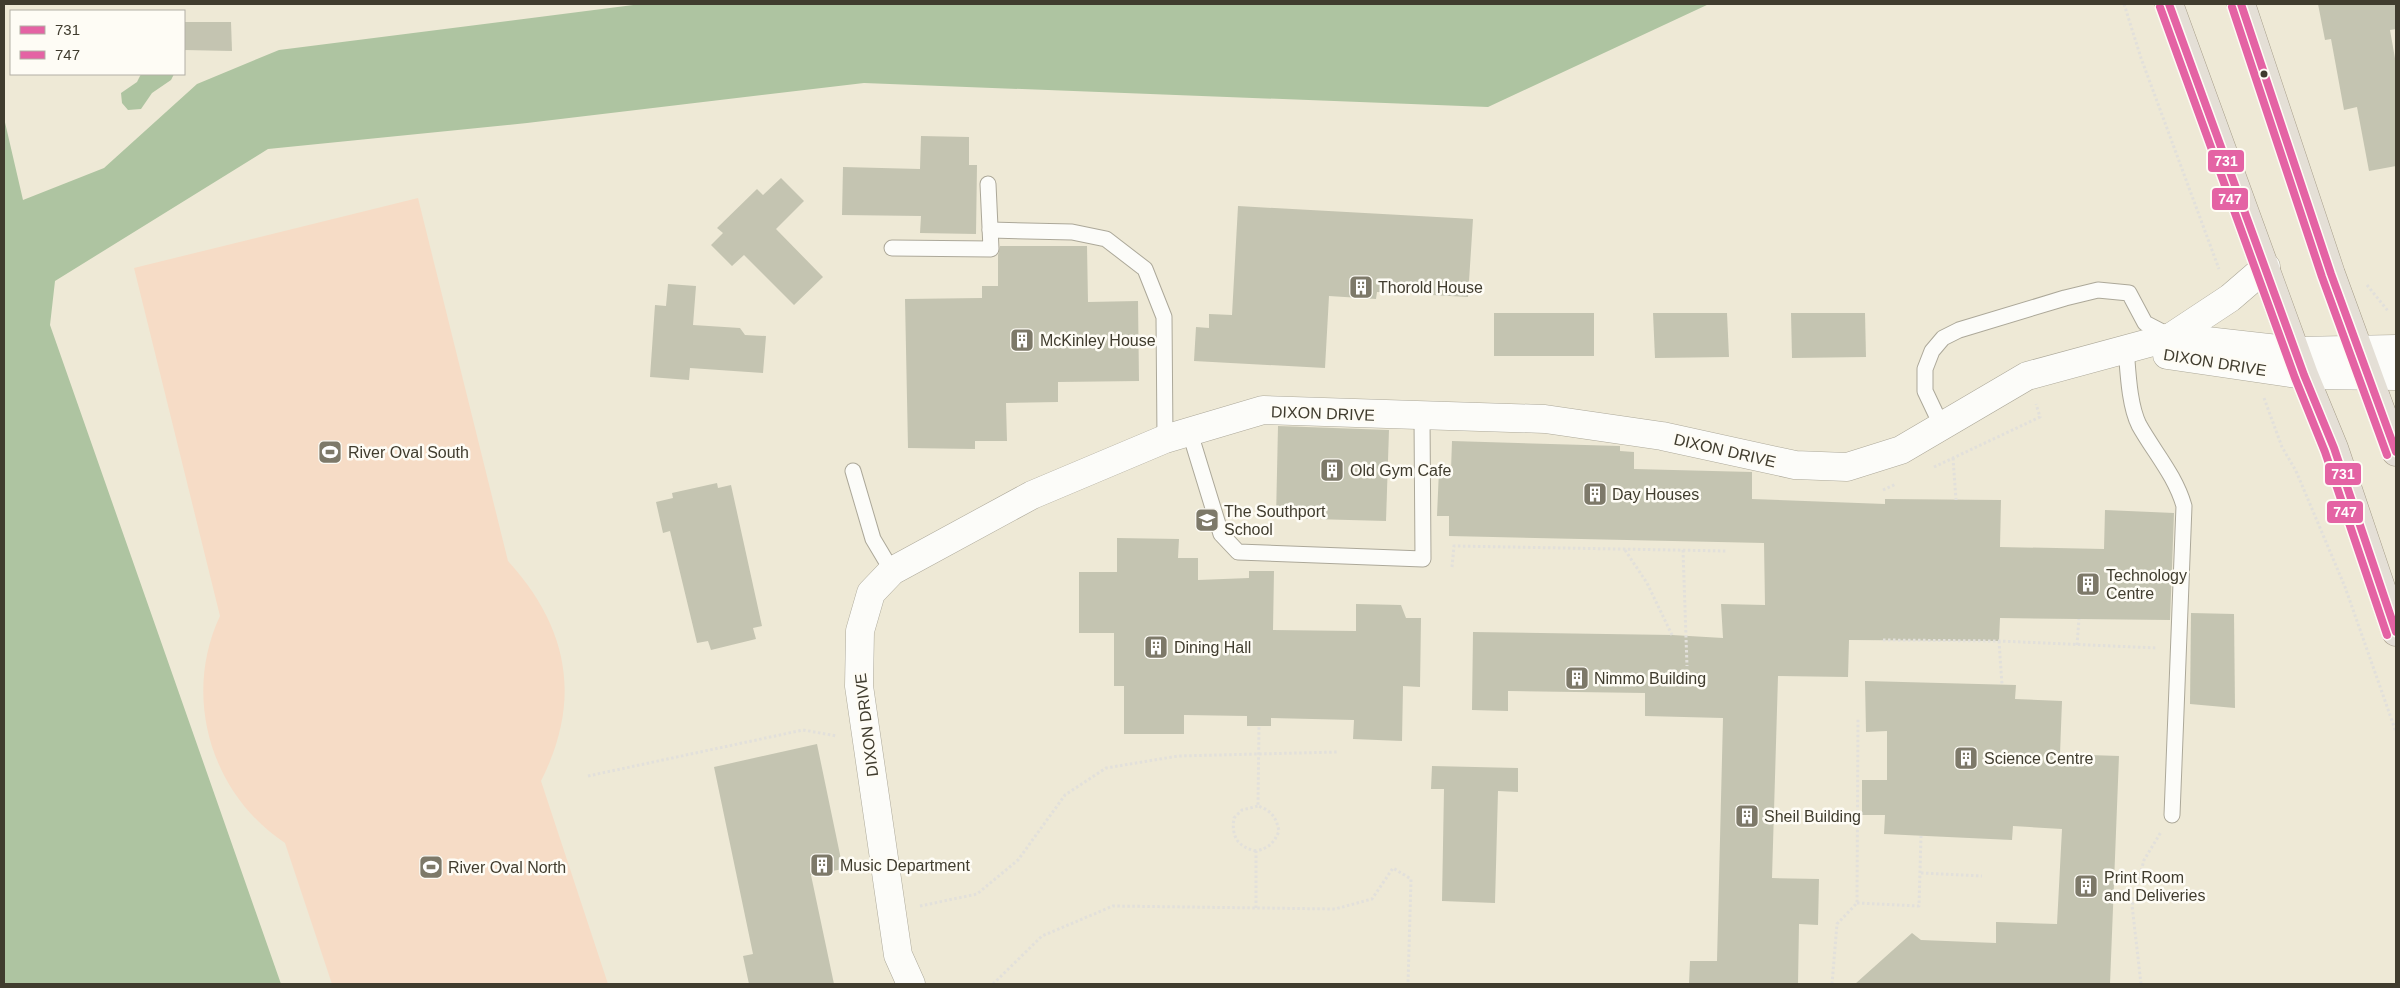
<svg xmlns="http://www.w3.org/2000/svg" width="2400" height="988" font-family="Arial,sans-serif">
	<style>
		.green { fill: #f6dcc6 }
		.water { fill: #aec4a1 }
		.building { fill: #c4c4b1 }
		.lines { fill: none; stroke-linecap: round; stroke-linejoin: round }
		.lane-casing { stroke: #aca899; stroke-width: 17 }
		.street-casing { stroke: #aca899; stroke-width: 29 }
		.primary-casing { stroke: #a69d88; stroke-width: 29 }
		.path { stroke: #e2e0db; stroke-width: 3; stroke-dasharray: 2.5 2.5; stroke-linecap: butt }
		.lane { stroke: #fcfcf9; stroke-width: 15 }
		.street { stroke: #fcfcf9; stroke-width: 28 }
		.primary { stroke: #e4dfd6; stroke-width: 28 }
		.bus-1-casing { stroke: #fefcf5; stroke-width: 11 }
		.bus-2-casing { stroke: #fefcf5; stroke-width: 11 }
		.bus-1 { stroke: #e463a4; stroke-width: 8 }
		.bus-2 { stroke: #e463a4; stroke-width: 8 }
		.bus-dot { fill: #403c2e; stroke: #fefcf5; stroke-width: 2 }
		.labels { text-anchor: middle; stroke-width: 5; stroke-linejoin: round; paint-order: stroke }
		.poi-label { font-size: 16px; fill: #403c2e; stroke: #fefcf5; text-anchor: start }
		.street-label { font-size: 16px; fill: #403c2e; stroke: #fefcf5 }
		.line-badge { stroke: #fefcf5; stroke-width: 2 }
		.badge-label { font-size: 14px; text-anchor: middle; font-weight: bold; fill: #fff }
	</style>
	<rect width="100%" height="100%" fill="#eee9d6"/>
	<path class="green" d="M418 198 508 561C569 628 582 700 541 781L608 984H332L285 843C211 794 182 697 220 616L134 268Z"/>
	<g class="water">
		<path d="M641 4H1709L1488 107 864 83 527 123 268 149 55 281 50 325 281 984H4V118L23 200 104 168 197 84 279 50Z"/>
		<path d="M141 74H174L171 80 152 93 141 109 128 110 122 103 121 93 137 82Z"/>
	</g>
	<g class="building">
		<path d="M2318 4H2396V29L2390 30 2396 64V166L2369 171 2357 107 2344 110 2331 39 2325 40Z"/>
		<path d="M184 22H231L232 51 184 50Z"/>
		<path d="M921 136 969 137V165H977L976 234 920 233 921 216 842 215 843 167 920 169Z"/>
		<path d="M781 178 804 201 776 229 823 277 794 305 744 255 732 266 711 245 723 233 717 228 757 189 763 195Z"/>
		<path d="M1238 206 1473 219 1468 297 1377 292 1376 299 1329 296 1325 368 1194 361 1196 327 1209 328V314L1232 315Z"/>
		<path d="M1000 246H1087L1088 302 1138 301 1139 381 1058 382V402L1006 403 1007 441H975V449L908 448 905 299 982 298V286H998V255Z"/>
		<path d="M668 284 696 286 693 325 740 328 745 335 766 336 763 373 690 368 689 380 650 377 655 305 666 306Z"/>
		<rect x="1494" y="313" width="100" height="43"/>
		<path d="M1653 313H1727L1729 357 1655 358Z"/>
		<path d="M1791 313H1865L1866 357 1792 358Z"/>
		<path d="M1278 426 1389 430 1386 521 1276 518Z"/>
		<path d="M1452 441 1620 446V451L1634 452V469L1752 472V499L1885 504V499L2001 500 2000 547 2104 549 2105 510 2174 513 2170 620 2000 618 1999 641 1849 640 1848 677 1778 676 1772 878 1819 879 1818 925 1799 924 1798 984H1689L1690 961H1717L1723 718 1645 716V693L1508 691V711L1472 710 1473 632 1672 635 1723 638 1721 604 1765 605 1764 543 1449 536V516H1437L1439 470H1451Z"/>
		<path d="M717 483 718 488 731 485 762 626 753 628 756 639 711 650 708 641 697 643 670 531 663 533 656 502 673 498 672 493Z"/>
		<path d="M1117 538 1179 539 1178 558H1198V580L1249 578V571H1274L1273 630 1356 631V604L1401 605 1406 618H1421L1420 687 1403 686 1402 741 1353 739 1354 720 1271 718V726H1247V716L1184 715V734H1124V686H1114V633H1079V572H1117Z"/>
		<path d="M2191 613 2234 614 2235 708 2190 704Z"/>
		<path d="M1865 681 2016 685 2015 699 2062 701 2060 754 2119 756 2110 984H1855L1912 933 1921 940 1996 943V922L2057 924 2062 829 2013 826 2012 840 1884 834 1885 815H1862V780H1887V731L1866 732Z"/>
		<path d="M817 744 843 869 811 875 834 984H749L743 956 753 954 714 767Z"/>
		<path d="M1432 766 1518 768V792L1498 791 1495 903 1442 901 1444 789H1431Z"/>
	</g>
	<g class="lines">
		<g class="lane-casing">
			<g id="lane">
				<path d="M990 230 1072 232 1106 239 1145 269 1164 317 1165 439"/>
				<path d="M892 248 991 249 988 184"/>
				<path d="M2126 348C2128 371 2129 405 2139 425 2154 452 2175 475 2184 506L2172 815"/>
				<path d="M1942 427 1925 391V369L1932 351 1943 338 1959 330 2065 298 2098 290 2129 293 2145 323 2170 336"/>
				<path d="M1190 433 1221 534 1238 552 1423 559 1422 417"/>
				<path d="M853 471 873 539 892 571"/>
			</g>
		</g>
		<g class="street-casing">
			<g id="street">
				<path d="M2171 337 2230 298 2266 267"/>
				<path d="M2167 355 2304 375 2396 376"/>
				<path d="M911 984 898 955 859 686 860 631 871 593 892 571 1032 495 1165 439 1263 410 1545 419 1662 436 1795 465 1847 467 1901 450 2027 376 2171 337 2297 351 2396 349"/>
			</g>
		</g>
		<g class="primary-casing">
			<g id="primary">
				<path d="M2169 4 2304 375 2334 448 2396 632"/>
				<path d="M2241 4 2331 274 2396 452"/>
			</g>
		</g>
		<g class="path">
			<path d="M2124 4 2141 58 2219 269"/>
			<path d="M2367 285 2388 311"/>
			<path d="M2264 398 2282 447 2296 471 2345 587 2396 732"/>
			<path d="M1953 458 1956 500"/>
			<path d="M1934 467 2040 417 2036 404"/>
			<path d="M1883 490 1896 484"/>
			<path d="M1625 550 1647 583 1672 635"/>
			<path d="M1683 550 1687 666"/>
			<path d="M1452 567 1454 546 1727 551"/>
			<path d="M1883 640 1999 641 2157 648"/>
			<path d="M1999 641 2002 685"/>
			<path d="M2077 645 2079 619"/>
			<path d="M588 776 803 730 837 736"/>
			<path d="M1256 851C1238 847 1231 837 1234 818L1242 810 1258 806"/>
			<path d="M1921 873 1982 876"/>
			<path d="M1857 903 1919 906 1921 836"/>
			<path d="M920 906 977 894 1018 860 1065 795 1106 768 1178 756 1339 752"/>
			<path d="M1256 908V851C1269 848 1274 843 1279 831 1276 817 1272 811 1258 806L1259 726"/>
			<path d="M993 984 1042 936 1113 906 1335 909 1372 899 1393 868 1411 879 1408 984"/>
			<path d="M1832 984 1837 924 1857 903 1858 718"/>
			<path d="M2141 984 2132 905 2144 860 2161 832"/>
		</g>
		<use href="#lane" class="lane"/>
		<use href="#street" class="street"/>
		<use href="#primary" class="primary"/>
		<g class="bus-1-casing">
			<g id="bus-1">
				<path d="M2169 4 2304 375 2334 448 2396 632"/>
				<path d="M2241 4 2331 274 2396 452"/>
			</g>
		</g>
		<g class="bus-2-casing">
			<g id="bus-2">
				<path d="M2160 7 2295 378 2325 452 2387 635"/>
				<path d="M2232 7 2322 277 2387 455"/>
			</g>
		</g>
		<use href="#bus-1" class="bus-1"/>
		<use href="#bus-2" class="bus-2"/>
	</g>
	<defs>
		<g id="building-square" transform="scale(1.25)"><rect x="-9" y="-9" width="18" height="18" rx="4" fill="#7d7969" stroke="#fefcf5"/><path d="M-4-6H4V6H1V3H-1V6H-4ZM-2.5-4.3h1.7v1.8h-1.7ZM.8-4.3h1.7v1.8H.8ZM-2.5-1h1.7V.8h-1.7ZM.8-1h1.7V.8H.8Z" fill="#fff"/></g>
		<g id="stadium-square" transform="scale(1.25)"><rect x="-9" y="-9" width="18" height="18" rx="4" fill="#7d7969" stroke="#fefcf5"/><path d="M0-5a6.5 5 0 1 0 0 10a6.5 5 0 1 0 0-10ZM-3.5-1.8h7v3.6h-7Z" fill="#fff"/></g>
		<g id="school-square" transform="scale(1.25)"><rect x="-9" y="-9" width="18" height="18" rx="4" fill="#7d7969" stroke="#fefcf5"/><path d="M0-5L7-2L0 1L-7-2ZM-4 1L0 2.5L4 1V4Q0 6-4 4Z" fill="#fff"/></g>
	</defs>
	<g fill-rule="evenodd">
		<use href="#building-square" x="1361" y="287"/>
		<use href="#building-square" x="1022" y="340"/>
		<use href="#stadium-square" x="330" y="452"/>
		<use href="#building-square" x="1332" y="470"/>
		<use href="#building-square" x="1595" y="494"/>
		<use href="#school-square" x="1207" y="520"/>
		<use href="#building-square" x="2088" y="584"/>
		<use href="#building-square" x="1156" y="647"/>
		<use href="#building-square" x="1577" y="678"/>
		<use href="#building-square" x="1966" y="758"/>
		<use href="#building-square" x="1747" y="816"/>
		<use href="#building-square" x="822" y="865"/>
		<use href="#stadium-square" x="431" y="867"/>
		<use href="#building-square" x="2086" y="886"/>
	</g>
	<circle class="bus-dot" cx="2264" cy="74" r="4.5"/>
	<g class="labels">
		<g class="poi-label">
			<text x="1378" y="293">Thorold House</text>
			<text x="1040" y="346">McKinley House</text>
			<text x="348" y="458">River Oval South</text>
			<text x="1350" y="476">Old Gym Cafe</text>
			<text x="1612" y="500">Day Houses</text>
			<text x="1224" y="517">The Southport<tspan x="1224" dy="18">School</tspan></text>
			<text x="2106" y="581">Technology<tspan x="2106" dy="18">Centre</tspan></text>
			<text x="1174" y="653">Dining Hall</text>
			<text x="1594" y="684">Nimmo Building</text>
			<text x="1984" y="764">Science Centre</text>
			<text x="1764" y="822">Sheil Building</text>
			<text x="840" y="871">Music Department</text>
			<text x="448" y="873">River Oval North</text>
			<text x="2104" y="883">Print Room<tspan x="2104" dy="18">and Deliveries</tspan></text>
		</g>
		<g class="street-label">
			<text transform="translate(2215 362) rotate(9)" y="6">DIXON DRIVE</text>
			<text transform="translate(1323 413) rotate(2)" y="6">DIXON DRIVE</text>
			<text transform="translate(1725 450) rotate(13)" y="6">DIXON DRIVE</text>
			<text transform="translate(866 725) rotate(-97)" y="6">DIXON DRIVE</text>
		</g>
	</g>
	<g class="line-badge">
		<rect x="2207" y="149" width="38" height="24" rx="5" fill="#e463a4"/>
		<rect x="2211" y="187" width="38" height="24" rx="5" fill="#e463a4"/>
		<rect x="2324" y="462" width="38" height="24" rx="5" fill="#e463a4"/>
		<rect x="2326" y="500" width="38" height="24" rx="5" fill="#e463a4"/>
	</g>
	<g class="badge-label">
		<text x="2226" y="166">731</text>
		<text x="2230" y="204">747</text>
		<text x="2343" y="479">731</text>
		<text x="2345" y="517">747</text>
	</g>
	<rect width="2400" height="988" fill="none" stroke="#403c2e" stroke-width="10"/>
	<rect x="10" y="10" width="175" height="65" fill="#fefcf5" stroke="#b2afa5"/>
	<rect x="20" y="26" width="25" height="8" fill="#e463a4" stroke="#b2afa5"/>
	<text x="55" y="35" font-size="15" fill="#403c2e">731</text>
	<rect x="20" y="51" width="25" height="8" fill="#e463a4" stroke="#b2afa5"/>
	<text x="55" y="60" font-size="15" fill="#403c2e">747</text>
</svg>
